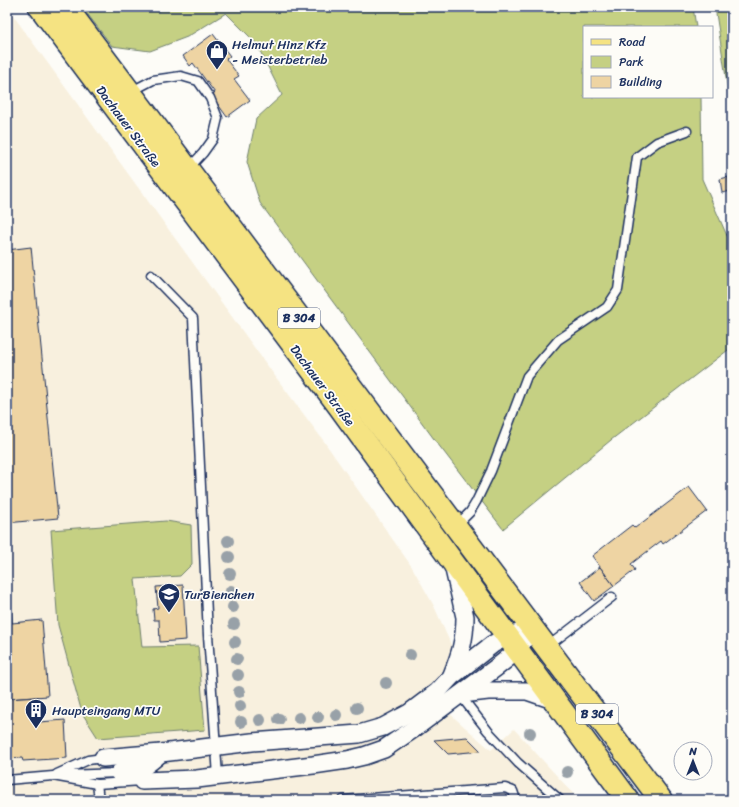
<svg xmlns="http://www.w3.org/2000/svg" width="739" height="807" font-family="Sriracha,sans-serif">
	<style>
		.built { fill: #f8f0de }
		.green { fill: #c5d083; stroke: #708070 }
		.building { fill: #eed4a3; stroke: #1b2f5e }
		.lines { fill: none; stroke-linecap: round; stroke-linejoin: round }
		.lane-casing { stroke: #1b2f5e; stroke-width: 11 }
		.street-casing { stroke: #1b2f5e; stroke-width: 20 }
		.primary-casing { stroke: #1b2f5e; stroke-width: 25 }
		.lane { stroke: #fdfcf7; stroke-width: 8 }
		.street { stroke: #fdfcf7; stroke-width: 17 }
		.primary { stroke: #f5e382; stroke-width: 22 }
		.tree { fill: #98a1a8 }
		.labels { text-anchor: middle; stroke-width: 3.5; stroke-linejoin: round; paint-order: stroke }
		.shield { fill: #fdfcf7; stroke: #5f6c8c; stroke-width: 1 }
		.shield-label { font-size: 12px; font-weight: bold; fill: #1b2f5e }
		.poi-label { font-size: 13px; fill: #1b2f5e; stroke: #fdfcf7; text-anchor: start }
		.street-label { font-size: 13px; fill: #1b2f5e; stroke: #fdfcf7 }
	</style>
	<rect width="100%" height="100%" fill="#fdfcf7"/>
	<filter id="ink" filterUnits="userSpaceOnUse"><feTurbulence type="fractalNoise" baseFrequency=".025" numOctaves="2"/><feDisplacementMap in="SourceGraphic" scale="8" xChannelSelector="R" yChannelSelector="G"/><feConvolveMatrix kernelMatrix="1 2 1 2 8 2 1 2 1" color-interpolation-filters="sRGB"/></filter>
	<g filter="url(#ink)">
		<path class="built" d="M7 7 275 376 323 440 412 567 434 606 456 656 425 692 491 750 514 729 579 800H7Z"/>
		<g class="green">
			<path d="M82 7H153L158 12 166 7H693L696 27H584V97H701L702 179 732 247V347L611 440 503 529 434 439 260 203 247 162 256 119 282 95 256 43 226 13 187 37 150 51 112 46Z"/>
			<path d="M715 7H732V116Z"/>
			<path d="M166 521 191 525 192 564 180 576 135 579 142 647 198 646 205 730 98 738 82 713 58 625 51 530Z"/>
		</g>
		<g class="building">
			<path d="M213 34 230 56 226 59 239 76 234 79 250 100 227 117 212 96 215 93 193 63 190 66 183 56Z"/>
			<path d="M728 177 731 191 722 193 720 179Z"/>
			<path d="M31 247 58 518 7 523V250Z"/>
			<path d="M689 487 707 511 663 544 661 541 631 564 635 570 614 586 592 556 632 525 635 528Z"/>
			<path d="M600 567 614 586 594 601 580 582Z"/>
			<path d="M183 585 186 640 160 642 159 620H154L153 609 158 608 156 587Z"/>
			<path d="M7 586H10L12 623 42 620 48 696 7 699Z"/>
			<path d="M38 697 39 722 65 720 67 758 23 761 22 758 7 759V699Z"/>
			<path d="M467 737 481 751 448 754 434 740Z"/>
			<path d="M500 798V800H462Z"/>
		</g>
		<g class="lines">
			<g class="lane-casing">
				<g id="lane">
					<path d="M130 92 153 80 181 76 198 81 210 98 218 118 213 139 203 153 188 169"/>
					<path d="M151 275 193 318 208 635 218 776"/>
					<path d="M456 526 470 512 476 502 491 471 527 376 558 340 607 307 618 290 637 157 657 142 687 131"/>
					<path d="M547 647 612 597"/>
					<path d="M460 695 488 731 518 763 560 800"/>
					<path d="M57 774 88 760 103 758"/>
					<path d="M66 775 119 773"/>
					<path d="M7 780 53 776 97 784 142 781"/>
					<path d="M97 784 99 800"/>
					<path d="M343 800 505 788 513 791 516 800"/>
				</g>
			</g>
			<g class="street-casing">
				<g id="street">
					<path d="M452 675C460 655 465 640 465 617L453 565"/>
					<path d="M462 694 488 691H527L556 701"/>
					<path d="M103 758 161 753 252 742 359 734 383 727 409 713 437 692 452 676 493 644 508 636 533 629"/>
					<path d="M119 773C143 770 143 768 161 753"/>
					<path d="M142 781 197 779 313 765 347 760 364 756 384 749 415 728 497 667 518 650 524 640"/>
				</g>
			</g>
			<g class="primary-casing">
				<g id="primary">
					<path d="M40 7 339 406 452 561 628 800"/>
					<path d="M66 7 661 800"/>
				</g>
			</g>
			<use href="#lane" class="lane"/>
			<use href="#street" class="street"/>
			<use href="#primary" class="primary"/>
		</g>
		<g class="tree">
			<circle cx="228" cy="541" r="6"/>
			<circle cx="229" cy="557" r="6"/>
			<circle cx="230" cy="574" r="6"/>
			<circle cx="231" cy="591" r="6"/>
			<circle cx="233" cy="607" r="6"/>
			<circle cx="234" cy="624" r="6"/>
			<circle cx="235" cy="642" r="6"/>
			<circle cx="410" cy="655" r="6"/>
			<circle cx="237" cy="659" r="6"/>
			<circle cx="238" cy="675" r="6"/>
			<circle cx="386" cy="683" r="6"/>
			<circle cx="239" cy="692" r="6"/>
			<circle cx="240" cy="706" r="6"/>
			<circle cx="357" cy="708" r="6"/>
			<circle cx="336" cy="715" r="6"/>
			<circle cx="318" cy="717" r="6"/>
			<circle cx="299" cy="718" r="6"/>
			<circle cx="279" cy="719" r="6"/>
			<circle cx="260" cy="720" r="6"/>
			<circle cx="241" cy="722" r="6"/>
			<circle cx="530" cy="733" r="6"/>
			<circle cx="567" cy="772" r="6"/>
		</g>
	</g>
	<defs>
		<g id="shop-pin" transform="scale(1.15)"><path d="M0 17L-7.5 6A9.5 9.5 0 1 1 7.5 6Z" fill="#1b2f5e" stroke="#fdfcf7"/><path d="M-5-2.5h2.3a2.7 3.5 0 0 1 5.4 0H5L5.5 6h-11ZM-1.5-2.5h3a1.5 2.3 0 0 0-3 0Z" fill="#fff"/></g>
		<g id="school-pin" transform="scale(1.15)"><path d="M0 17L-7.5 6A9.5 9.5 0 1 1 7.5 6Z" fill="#1b2f5e" stroke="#fdfcf7"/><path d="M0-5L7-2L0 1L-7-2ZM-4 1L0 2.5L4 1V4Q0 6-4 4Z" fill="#fff"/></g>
		<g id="building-pin" transform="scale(1.15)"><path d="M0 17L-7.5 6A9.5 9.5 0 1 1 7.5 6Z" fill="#1b2f5e" stroke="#fdfcf7"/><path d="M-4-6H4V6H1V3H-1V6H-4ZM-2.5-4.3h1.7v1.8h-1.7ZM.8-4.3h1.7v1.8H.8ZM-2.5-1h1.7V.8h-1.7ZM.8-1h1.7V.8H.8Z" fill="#fff"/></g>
	</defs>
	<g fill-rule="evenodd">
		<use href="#shop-pin" x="217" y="51"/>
		<use href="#school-pin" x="169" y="594"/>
		<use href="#building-pin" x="36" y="710"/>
	</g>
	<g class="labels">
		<g class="shield">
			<rect x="278" y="308" width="42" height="20" rx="3"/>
			<rect x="576" y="704" width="42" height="20" rx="3"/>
		</g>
		<g class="shield-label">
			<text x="299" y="322">B 304</text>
			<text x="597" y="718">B 304</text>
		</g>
		<g class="poi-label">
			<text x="232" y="49">Helmut Hinz Kfz<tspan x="232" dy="15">- Meisterbetrieb</tspan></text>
			<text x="184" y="599">TurBienchen</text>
			<text x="52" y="715">Haupteingang MTU</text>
		</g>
		<g class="street-label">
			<text transform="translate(129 126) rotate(53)" y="5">Dachauer Straße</text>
			<text transform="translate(323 385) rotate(53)" y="5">Dachauer Straße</text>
		</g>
	</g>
	<rect width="739" height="807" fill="none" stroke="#fdfcf7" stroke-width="24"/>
	<rect x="12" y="12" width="715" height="783" fill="none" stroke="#1b2f5e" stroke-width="1.5" filter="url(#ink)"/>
	<rect x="583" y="26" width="130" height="72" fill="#fdfcf7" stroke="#a3aaba"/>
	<rect x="591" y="39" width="20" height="6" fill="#f5e382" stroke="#a3aaba"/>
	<text x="619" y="46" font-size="12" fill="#1b2f5e">Road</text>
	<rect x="591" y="56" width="20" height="12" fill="#c5d083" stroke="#a3aaba"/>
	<text x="619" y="66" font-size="12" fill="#1b2f5e">Park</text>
	<rect x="591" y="76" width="20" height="12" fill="#eed4a3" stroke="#a3aaba"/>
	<text x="619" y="86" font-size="12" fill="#1b2f5e">Building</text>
	<g transform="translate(693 761)"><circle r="19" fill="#fdfcf7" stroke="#a3aaba"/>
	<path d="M0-3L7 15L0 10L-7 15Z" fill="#1b2f5e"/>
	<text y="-6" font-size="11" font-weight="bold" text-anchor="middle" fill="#1b2f5e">N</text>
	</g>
</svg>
